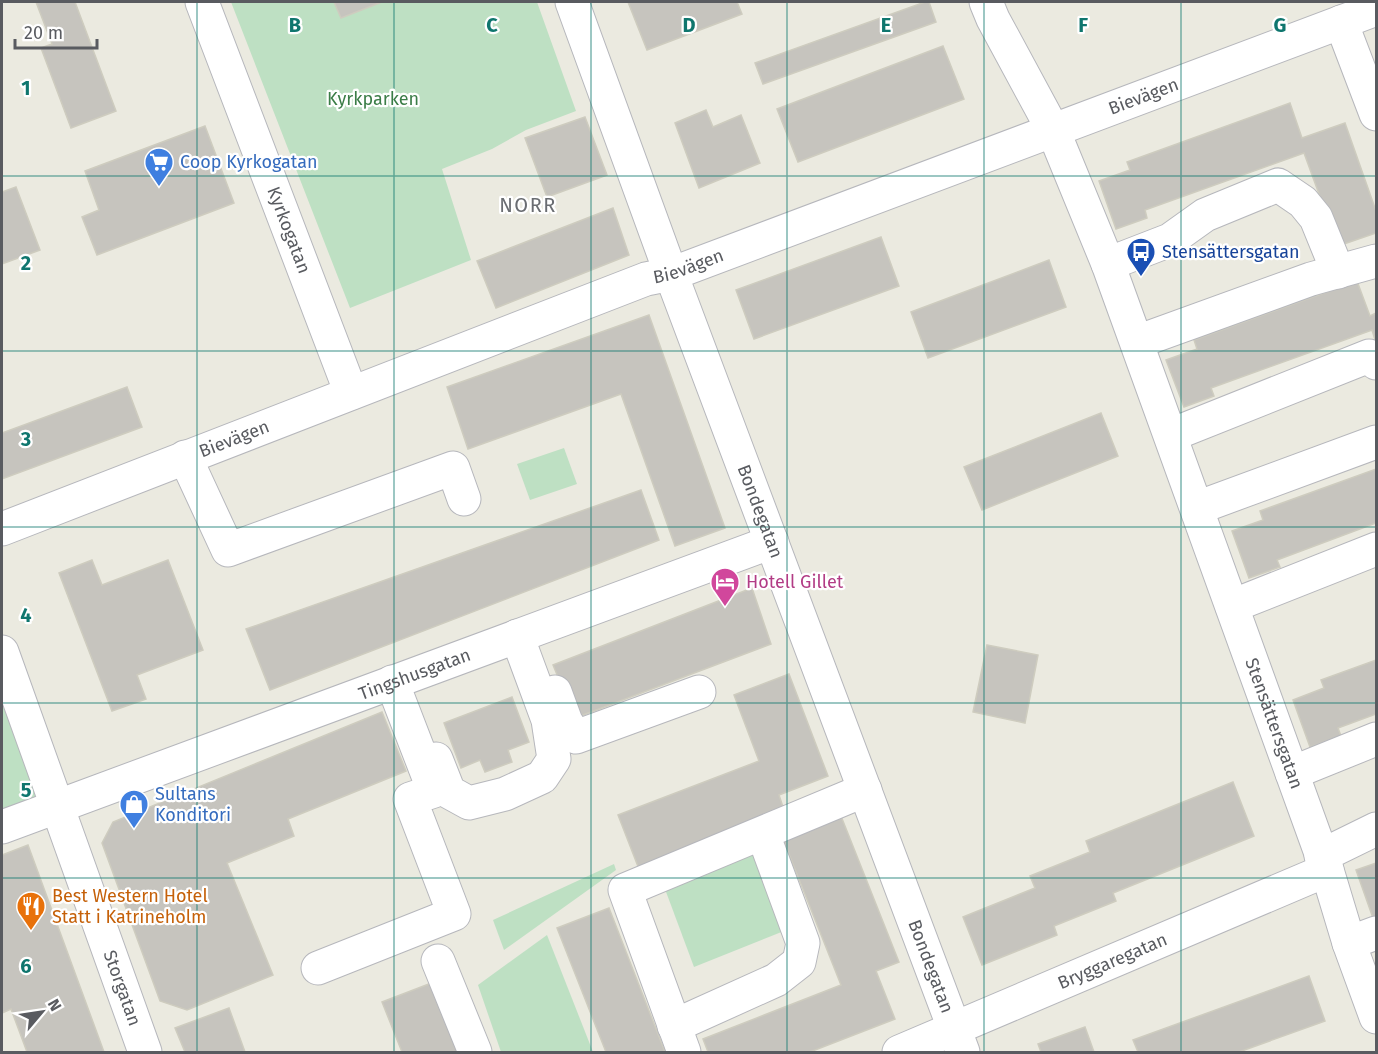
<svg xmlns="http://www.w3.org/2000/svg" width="1378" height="1054" font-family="'Fira Sans',sans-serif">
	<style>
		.green { fill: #bee0c3 }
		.building { fill: #c6c4be; stroke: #ceccbf; stroke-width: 1.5 }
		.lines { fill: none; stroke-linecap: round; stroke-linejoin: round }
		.minor-casing { stroke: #b6b7bc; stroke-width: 35 }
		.minor { stroke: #fff; stroke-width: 33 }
		.grid { fill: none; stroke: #0f766e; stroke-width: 1.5; stroke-opacity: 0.55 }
		.labels { text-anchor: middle; stroke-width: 4.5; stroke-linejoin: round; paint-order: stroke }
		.street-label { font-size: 18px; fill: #595b60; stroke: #fff }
		.park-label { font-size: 18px; fill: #3b7d47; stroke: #fff }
		.shop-label { font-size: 18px; fill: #366cbe; stroke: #fff; text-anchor: start }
		.transit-label { font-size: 18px; fill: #164399; stroke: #fff; text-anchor: start }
		.hotel-label { font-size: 18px; fill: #b23c85; stroke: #fff; text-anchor: start }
		.food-label { font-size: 18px; fill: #c56008; stroke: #fff; text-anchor: start }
		.neighbourhood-label { font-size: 20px; letter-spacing: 1.5px; fill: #6a6d72; stroke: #fff }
		.grid-label { font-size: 20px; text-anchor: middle; font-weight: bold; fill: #0f766e; stroke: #fff; stroke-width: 4.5; stroke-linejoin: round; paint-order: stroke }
	</style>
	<rect width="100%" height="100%" fill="#ebeae0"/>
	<g class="green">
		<path d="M231 2H537L576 111 526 130 492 149 442 169 471 260 350 308Z"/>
		<path d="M564 448 577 484 530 500 517 464Z"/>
		<path d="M2 703 39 802 2 815Z"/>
		<path d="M752 849 789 929 694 967 662 881Z"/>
		<path d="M614 864 616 870 504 950 493 920Z"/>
		<path d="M547 935 593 1052H501L478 985Z"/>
	</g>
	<g class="building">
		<path d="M36 2H75L116 111 71 128 41 48 52 44Z"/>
		<path d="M334 2H382L341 18Z"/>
		<path d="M628 2H737L742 14 647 50Z"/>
		<path d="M925 2H929L936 22 763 84 755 63Z"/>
		<path d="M943 46 964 99 798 162 777 109Z"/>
		<path d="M1290 103 1302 138 1345 123 1376 211V233L1338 246 1304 153 1145 210 1147 218 1116 229 1099 181 1130 170 1127 162Z"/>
		<path d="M706 110 713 127 741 115 760 163 699 188 675 123Z"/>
		<path d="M585 117 607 175 547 197 525 138Z"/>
		<path d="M205 126 234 203 97 255 82 217 99 210 85 171Z"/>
		<path d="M16 187 40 250 2 264V192Z"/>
		<path d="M613 208 629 255 496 308 477 261Z"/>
		<path d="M881 237 899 286 754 339 736 290Z"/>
		<path d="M1049 260 1066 307 928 358 911 312Z"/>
		<path d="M1357 281 1370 316 1376 313V343L1372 330 1211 388 1214 396 1184 407 1166 360 1197 349 1194 340Z"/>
		<path d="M649 315 725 528 675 546 621 394 468 449 447 387Z"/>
		<path d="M127 387 142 427 2 479V433Z"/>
		<path d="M1101 413 1118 456 982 510 964 467Z"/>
		<path d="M1376 469V523L1277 560 1280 567 1249 578 1232 531 1263 520 1260 511Z"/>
		<path d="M641 490 659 540 270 690 246 629Z"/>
		<path d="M92 560 102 585 168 560 203 650 137 675 146 699 112 711 59 573Z"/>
		<path d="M752 588 771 644 575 718 553 665Z"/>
		<path d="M987 645 1038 655 1025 723 973 712Z"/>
		<path d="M1376 660V714L1338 728 1341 736 1310 747 1293 700 1324 688 1321 680Z"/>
		<path d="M789 674 828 776 779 795 785 813 639 869 618 815 759 761 734 695Z"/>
		<path d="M512 697 529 742 508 750 512 762 485 772 480 760 461 768 444 723Z"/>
		<path d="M382 712 406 771 288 819 294 836 227 863 273 975 187 1010 160 1001 102 843 113 822Z"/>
		<path d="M1233 782 1254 836 1113 893 1116 901 1054 926 1057 935 982 965 963 917 1035 888 1030 876 1090 852 1086 841Z"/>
		<path d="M841 816 899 962 876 971 895 1019 810 1052H708L703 1039 841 985 783 839Z"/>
		<path d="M28 845 104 1052H27L11 1009 2 1013V855Z"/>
		<path d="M1376 863V917L1373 918 1356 870Z"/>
		<path d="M609 908 665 1052H606L557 928Z"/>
		<path d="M1309 976 1325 1021 1239 1052H1138L1133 1040Z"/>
		<path d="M434 982 461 1052H402L382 1002Z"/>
		<path d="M229 1008 245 1052H185L175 1028Z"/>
		<path d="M1085 1027 1094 1052H1041L1038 1044Z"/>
	</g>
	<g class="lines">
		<g class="minor-casing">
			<g id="minor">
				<path id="s1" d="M202 2 351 393"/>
				<path id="s2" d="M572 2 671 274 963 1052"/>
				<path id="s3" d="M986 2 993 19 1053 130 1108 264 1327 870 1349 943 1376 1017"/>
				<path d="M1341 22 1376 114"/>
				<path d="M1108 264 1170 240 1205 215 1278 185 1303 202 1316 218 1338 272"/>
				<path d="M1137 342 1311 279 1376 261"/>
				<path d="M1171 435 1369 356 1376 363"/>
				<path d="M185 457 228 550 453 468 464 499"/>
				<path d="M1197 508 1376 442"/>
				<path id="s4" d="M2 529 646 279 671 274 1376 9"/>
				<path d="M1232 606 1376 549"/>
				<path id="s5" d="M2 652 145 1052"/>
				<path d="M555 692 566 722 576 737 699 692"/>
				<path d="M436 759 449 792 469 803 505 794 542 777 554 759 548 720 517 636"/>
				<path d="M1292 773 1376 739"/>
				<path id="s6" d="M2 827 772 542"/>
				<path d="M1321 856 1376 829"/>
				<path d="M1349 943 1376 933"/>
				<path d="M438 961 475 1052"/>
				<path d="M318 968 454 914 410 799 434 791 392 682"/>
				<path d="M674 1026 776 980 799 962 803 943 763 834"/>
				<path d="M684 1052 625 890 865 790"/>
				<path id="s7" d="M899 1052 1327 870"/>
			</g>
		</g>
		<use href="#minor" class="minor"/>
	</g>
	<path class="grid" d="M197 2V1052M394 2V1052M591 2V1052M787 2V1052M984 2V1052M1181 2V1052M2 176H1376M2 351H1376M2 527H1376M2 703H1376M2 878H1376"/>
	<defs>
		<g id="supermarket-pin" transform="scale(1.5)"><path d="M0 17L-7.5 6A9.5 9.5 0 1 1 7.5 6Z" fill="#3f7fe0" stroke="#fff"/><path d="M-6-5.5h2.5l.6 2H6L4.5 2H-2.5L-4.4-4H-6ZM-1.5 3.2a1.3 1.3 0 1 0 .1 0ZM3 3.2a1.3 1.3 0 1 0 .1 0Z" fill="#fff"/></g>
		<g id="bus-pin" transform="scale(1.5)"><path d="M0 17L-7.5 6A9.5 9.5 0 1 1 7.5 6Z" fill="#1a4fb4" stroke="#fff"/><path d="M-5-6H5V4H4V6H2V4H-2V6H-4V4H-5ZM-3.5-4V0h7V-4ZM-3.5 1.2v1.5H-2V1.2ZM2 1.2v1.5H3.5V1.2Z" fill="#fff"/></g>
		<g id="hotel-pin" transform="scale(1.5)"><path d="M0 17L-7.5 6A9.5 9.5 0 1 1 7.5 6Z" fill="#d1479c" stroke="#fff"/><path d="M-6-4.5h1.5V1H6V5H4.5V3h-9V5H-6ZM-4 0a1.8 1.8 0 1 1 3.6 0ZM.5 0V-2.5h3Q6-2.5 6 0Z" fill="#fff"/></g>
		<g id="shop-pin" transform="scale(1.5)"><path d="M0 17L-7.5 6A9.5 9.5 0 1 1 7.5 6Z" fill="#3f7fe0" stroke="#fff"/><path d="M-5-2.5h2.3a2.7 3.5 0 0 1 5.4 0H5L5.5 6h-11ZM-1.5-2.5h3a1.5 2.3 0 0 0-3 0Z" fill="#fff"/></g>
		<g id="restaurant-pin" transform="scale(1.5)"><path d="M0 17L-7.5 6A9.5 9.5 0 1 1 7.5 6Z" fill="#e8710a" stroke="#fff"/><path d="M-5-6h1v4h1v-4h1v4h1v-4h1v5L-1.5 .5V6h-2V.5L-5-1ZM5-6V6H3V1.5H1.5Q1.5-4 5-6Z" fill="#fff"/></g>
	</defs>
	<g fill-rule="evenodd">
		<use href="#supermarket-pin" x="159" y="162"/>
		<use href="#bus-pin" x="1141" y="252"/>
		<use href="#hotel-pin" x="725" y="582"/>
		<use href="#shop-pin" x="134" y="804"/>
		<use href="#restaurant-pin" x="31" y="906"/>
	</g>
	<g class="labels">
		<g class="street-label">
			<text dy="6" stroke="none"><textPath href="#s4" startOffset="1221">Bievägen</textPath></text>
			<text dy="6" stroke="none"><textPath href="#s1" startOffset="244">Kyrkogatan</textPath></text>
			<text dy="6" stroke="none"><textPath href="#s4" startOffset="735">Bievägen</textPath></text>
			<text dy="6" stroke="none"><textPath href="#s4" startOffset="249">Bievägen</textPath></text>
			<text dy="6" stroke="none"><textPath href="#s2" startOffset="543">Bondegatan</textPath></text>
			<text dy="6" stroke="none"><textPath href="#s6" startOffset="440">Tingshusgatan</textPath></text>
			<text dy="6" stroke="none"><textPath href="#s3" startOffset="778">Stensättersgatan</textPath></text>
			<text dy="6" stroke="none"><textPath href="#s7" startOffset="232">Bryggaregatan</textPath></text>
			<text dy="6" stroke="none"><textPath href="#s2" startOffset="1029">Bondegatan</textPath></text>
			<text dy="6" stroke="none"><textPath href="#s5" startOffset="357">Storgatan</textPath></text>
		</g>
		<g class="park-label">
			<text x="373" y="105">Kyrkparken</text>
		</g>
		<g class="shop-label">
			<text x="180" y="168">Coop Kyrkogatan</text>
			<text x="155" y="800">Sultans<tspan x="155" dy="21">Konditori</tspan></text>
		</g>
		<g class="transit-label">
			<text x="1162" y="258">Stensättersgatan</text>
		</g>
		<g class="hotel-label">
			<text x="746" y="588">Hotell Gillet</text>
		</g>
		<g class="food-label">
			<text x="52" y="902">Best Western Hotel<tspan x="52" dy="21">Statt i Katrineholm</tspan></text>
		</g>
		<g class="neighbourhood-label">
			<text x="528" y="212">NORR</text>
		</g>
	</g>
	<g class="grid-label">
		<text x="295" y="32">B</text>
		<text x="492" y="32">C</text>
		<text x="689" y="32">D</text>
		<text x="886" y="32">E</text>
		<text x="1083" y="32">F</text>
		<text x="1280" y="32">G</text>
		<text x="26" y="95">1</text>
		<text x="26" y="270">2</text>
		<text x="26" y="446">3</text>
		<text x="26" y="622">4</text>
		<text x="26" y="797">5</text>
		<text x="26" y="973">6</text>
	</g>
	<rect width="1378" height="1054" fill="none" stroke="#595b60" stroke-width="6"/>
	<g transform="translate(42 1012) rotate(61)" stroke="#ffffff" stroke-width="4.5" paint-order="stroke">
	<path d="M0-4.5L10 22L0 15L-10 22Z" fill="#595b60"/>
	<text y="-9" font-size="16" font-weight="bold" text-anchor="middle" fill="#595b60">N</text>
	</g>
	<path d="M15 39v9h82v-9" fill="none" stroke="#595b60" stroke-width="3"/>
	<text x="24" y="39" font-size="18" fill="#595b60" stroke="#ffffff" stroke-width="4.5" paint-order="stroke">20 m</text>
</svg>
